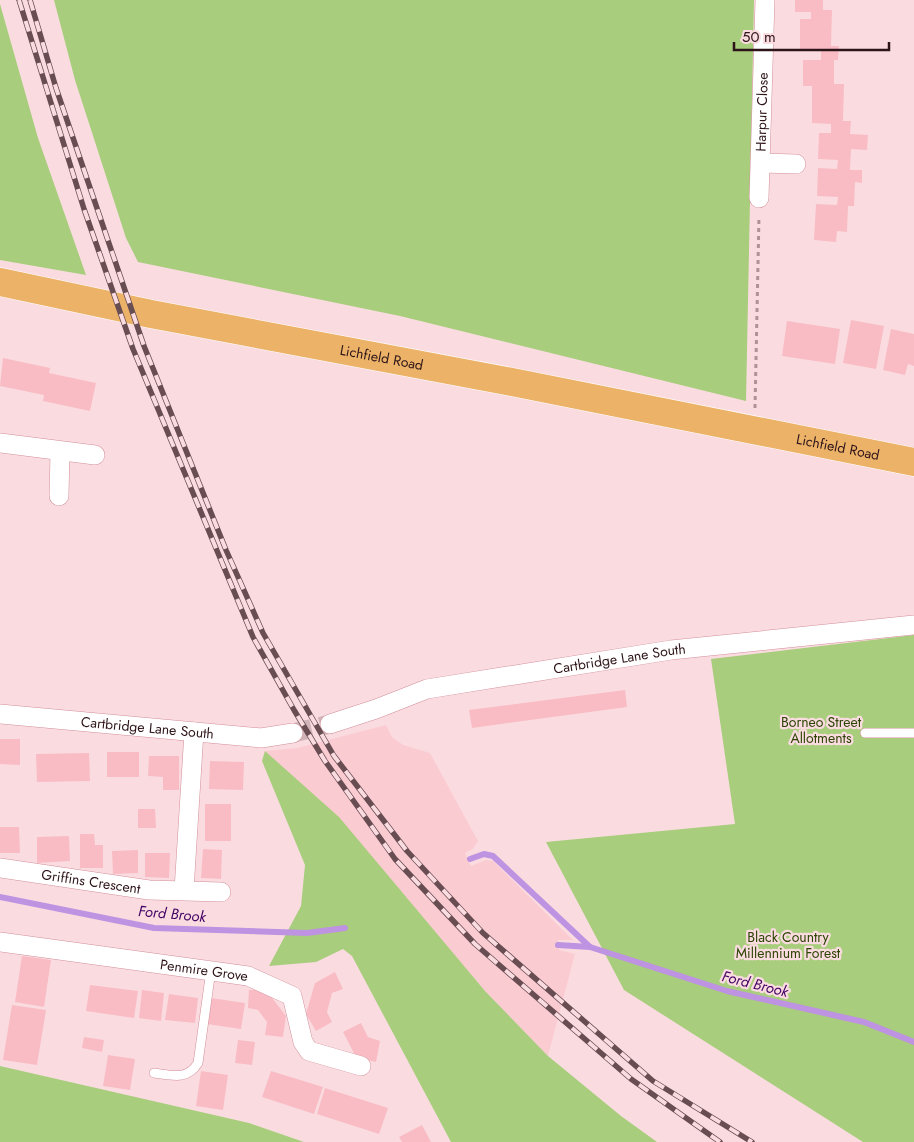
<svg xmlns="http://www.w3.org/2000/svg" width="914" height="1142" font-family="Jost,sans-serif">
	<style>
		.built { fill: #fbcbd2 }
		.green { fill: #a8cd7c }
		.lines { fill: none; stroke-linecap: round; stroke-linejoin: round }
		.stream { stroke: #be93e1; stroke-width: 6 }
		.building { fill: #f9bcc5 }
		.minor-tunnel { stroke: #d1b4b8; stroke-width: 19; stroke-dasharray: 19 9; stroke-linecap: butt }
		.service-casing { stroke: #d28f9a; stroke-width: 10 }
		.minor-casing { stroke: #d28f9a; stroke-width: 20 }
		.trunk-casing { stroke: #fff; stroke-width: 29 }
		.path { stroke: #ae9296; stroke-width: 3; stroke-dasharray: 4 4; stroke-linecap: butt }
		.service { stroke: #fff; stroke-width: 9 }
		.minor { stroke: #fff; stroke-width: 19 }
		.trunk { stroke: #ecb268; stroke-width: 28 }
		.rail-casing { stroke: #684d52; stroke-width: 5.5 }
		.rail { stroke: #fadce0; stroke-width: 4; stroke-dasharray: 11; stroke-linecap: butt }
		.labels { text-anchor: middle; stroke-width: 4.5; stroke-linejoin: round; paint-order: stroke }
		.street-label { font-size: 14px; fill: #2d1419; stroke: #fadce0 }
		.park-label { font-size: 14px; fill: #2c4304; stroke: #fadce0 }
		.water-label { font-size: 15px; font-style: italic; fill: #430364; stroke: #fadce0 }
	</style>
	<rect width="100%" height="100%" fill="#fadce0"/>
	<path class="built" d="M386 725 392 737 403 745 430 753 478 841 473 849 465 853 471 866 486 860 493 861 573 940H558L559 950 575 954 548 1056 485 991 428 925 262 761 265 751 297 748Z"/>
	<g class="green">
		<path d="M54 0H754L746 401 400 316 138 262 126 238 75 80Z"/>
		<path d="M0 4 38 138 86 275 0 260Z"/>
		<path d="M914 635V1142H863L624 990 546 842 735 824 711 659Z"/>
		<path d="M265 751 339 817 485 991 548 1056 621 1116 657 1142H451L352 956 343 949 316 962 269 966 301 906 305 865 262 761Z"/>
		<path d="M0 1066 249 1123 304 1142H0Z"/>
	</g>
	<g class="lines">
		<g class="stream">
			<path d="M470 859 484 854 493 856 590 947"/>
			<path d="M0 897 154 928 307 933 345 928"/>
			<path d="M558 945 590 947 727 991 864 1022 914 1042"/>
		</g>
	</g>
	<g class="building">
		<path d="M795 0H823V10H832L831 46H839L838 60H834V84H844L843 121H851L850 134 868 135 867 150 851 149 850 170H862V183L855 182 854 206H848L847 232 837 231 836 242 814 240 816 204 837 205 838 197 817 196 818 168 837 169 838 160 818 159 819 133H831V124L812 123V86H803V60H821V49H800V19H811V12H795Z"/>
		<path d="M851 320 884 326 876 369 843 363Z"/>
		<path d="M787 321 840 329 835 364 782 356Z"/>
		<path d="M891 329 914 334V366L908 364 905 375 883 370Z"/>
		<path d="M3 358 50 368 49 373 96 383 90 411 43 401 44 395 0 386Z"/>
		<path d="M625 690 627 707 472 728 469 710Z"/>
		<path d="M0 739H20V765L0 764Z"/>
		<rect x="107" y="752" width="32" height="25"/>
		<path d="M89 753 90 781 37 782 36 754Z"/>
		<path d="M149 756H179V790H163V777L148 776Z"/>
		<path d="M210 761 244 762 243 790 209 789Z"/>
		<rect x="205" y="804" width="26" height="37"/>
		<path d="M138 809H155L156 828H138Z"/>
		<path d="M0 827H19L20 853H0Z"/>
		<path d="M80 834H94L95 845H103V868H80Z"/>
		<path d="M69 836 70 861 37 863V837Z"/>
		<path d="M203 849 222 850 221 879 201 878Z"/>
		<path d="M138 850V873L113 874 112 851Z"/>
		<path d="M145 853H170L169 878 145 877Z"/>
		<path d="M22 956 51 960 44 1007 15 1002Z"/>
		<path d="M335 972 343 989 332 993 327 1012 332 1022 316 1031 306 1014 315 983Z"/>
		<path d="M90 985 138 991 134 1018 86 1011Z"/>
		<path d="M142 990 164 993 161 1021 139 1018Z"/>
		<path d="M249 990H266L286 1016 283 1037 265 1035 267 1022 258 1010 248 1008Z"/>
		<path d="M169 994 198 998 195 1023 165 1020Z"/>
		<path d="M211 998 245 1003 241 1029 207 1024Z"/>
		<path d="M12 1005 46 1010 37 1065 3 1060Z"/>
		<path d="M361 1023 368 1037 380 1041 376 1062 356 1057 343 1032Z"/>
		<path d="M84 1037 104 1040 102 1052 82 1048Z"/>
		<path d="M238 1040 255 1042 252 1065 235 1063Z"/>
		<path d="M108 1055 135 1059 130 1090 103 1086Z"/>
		<path d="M201 1071 228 1075 223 1110 196 1106Z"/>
		<path d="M271 1071 323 1087 314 1114 262 1097Z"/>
		<path d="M325 1088 388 1108 379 1134 317 1114Z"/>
		<path d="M422 1125 431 1142H402L399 1137Z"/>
	</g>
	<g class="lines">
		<path class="minor-tunnel" d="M293 733 330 724"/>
		<g class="service-casing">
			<g id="service">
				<path d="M865 733H914"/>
				<path d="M154 1073C171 1075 187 1081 198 1063L211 970"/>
			</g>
		</g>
		<g class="minor-casing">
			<g id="minor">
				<path d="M761 163 796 164"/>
				<path id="s1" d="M759 198 765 0"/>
				<path d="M0 443 95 455"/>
				<path d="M59 496 60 452"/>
				<path id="s2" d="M0 714 261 738 293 733"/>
				<path id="s3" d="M330 724 376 709 427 689 671 650 914 625"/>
				<path id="s4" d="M0 868 149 890 221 892"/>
				<path d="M184 890 194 732"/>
				<path id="s5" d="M0 942 248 976 292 996 303 1042 309 1051 361 1066"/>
			</g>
		</g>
		<g class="trunk-casing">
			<g id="trunk">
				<path id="s6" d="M0 282 151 314 512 382 914 462"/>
			</g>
		</g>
		<path class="path" d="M755 408 759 216"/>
		<use href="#service" class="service"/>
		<use href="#minor" class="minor"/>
		<use href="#trunk" class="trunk"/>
		<g class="rail-casing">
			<g id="rail">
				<path d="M19 0 84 209 133 349 253 637 294 710 325 761 395 859 475 944 631 1079 720 1142"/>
				<path d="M30 0 56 88 144 346 226 550 263 633 334 756 407 851 483 933 653 1081 752 1142"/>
			</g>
		</g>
		<use href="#rail" class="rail"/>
	</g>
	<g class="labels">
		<g class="street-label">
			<text dy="5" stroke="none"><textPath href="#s1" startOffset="86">Harpur Close</textPath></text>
			<text dy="5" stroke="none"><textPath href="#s6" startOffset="389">Lichfield Road</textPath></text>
			<text dy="5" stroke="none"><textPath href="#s6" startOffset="854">Lichfield Road</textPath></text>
			<text dy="5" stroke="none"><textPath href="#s3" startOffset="298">Cartbridge Lane South</textPath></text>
			<text dy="5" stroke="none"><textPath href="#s2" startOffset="148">Cartbridge Lane South</textPath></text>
			<text dy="5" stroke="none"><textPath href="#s4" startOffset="92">Griffins Crescent</textPath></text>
			<text dy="5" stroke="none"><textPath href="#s5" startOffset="206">Penmire Grove</textPath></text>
		</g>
		<g class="park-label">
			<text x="821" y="727">Borneo Street<tspan x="821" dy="16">Allotments</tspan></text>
			<text x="788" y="942">Black Country<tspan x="788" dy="16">Millennium Forest</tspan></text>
		</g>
		<g class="water-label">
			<text transform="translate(172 914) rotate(5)" y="5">Ford Brook</text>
			<text transform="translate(755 984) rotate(14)" y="5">Ford Brook</text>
		</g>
	</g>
	<path d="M734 42v8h155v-8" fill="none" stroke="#2d1419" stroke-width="2.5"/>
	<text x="742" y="42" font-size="15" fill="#2d1419" stroke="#fadce0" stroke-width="4" paint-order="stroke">50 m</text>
</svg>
